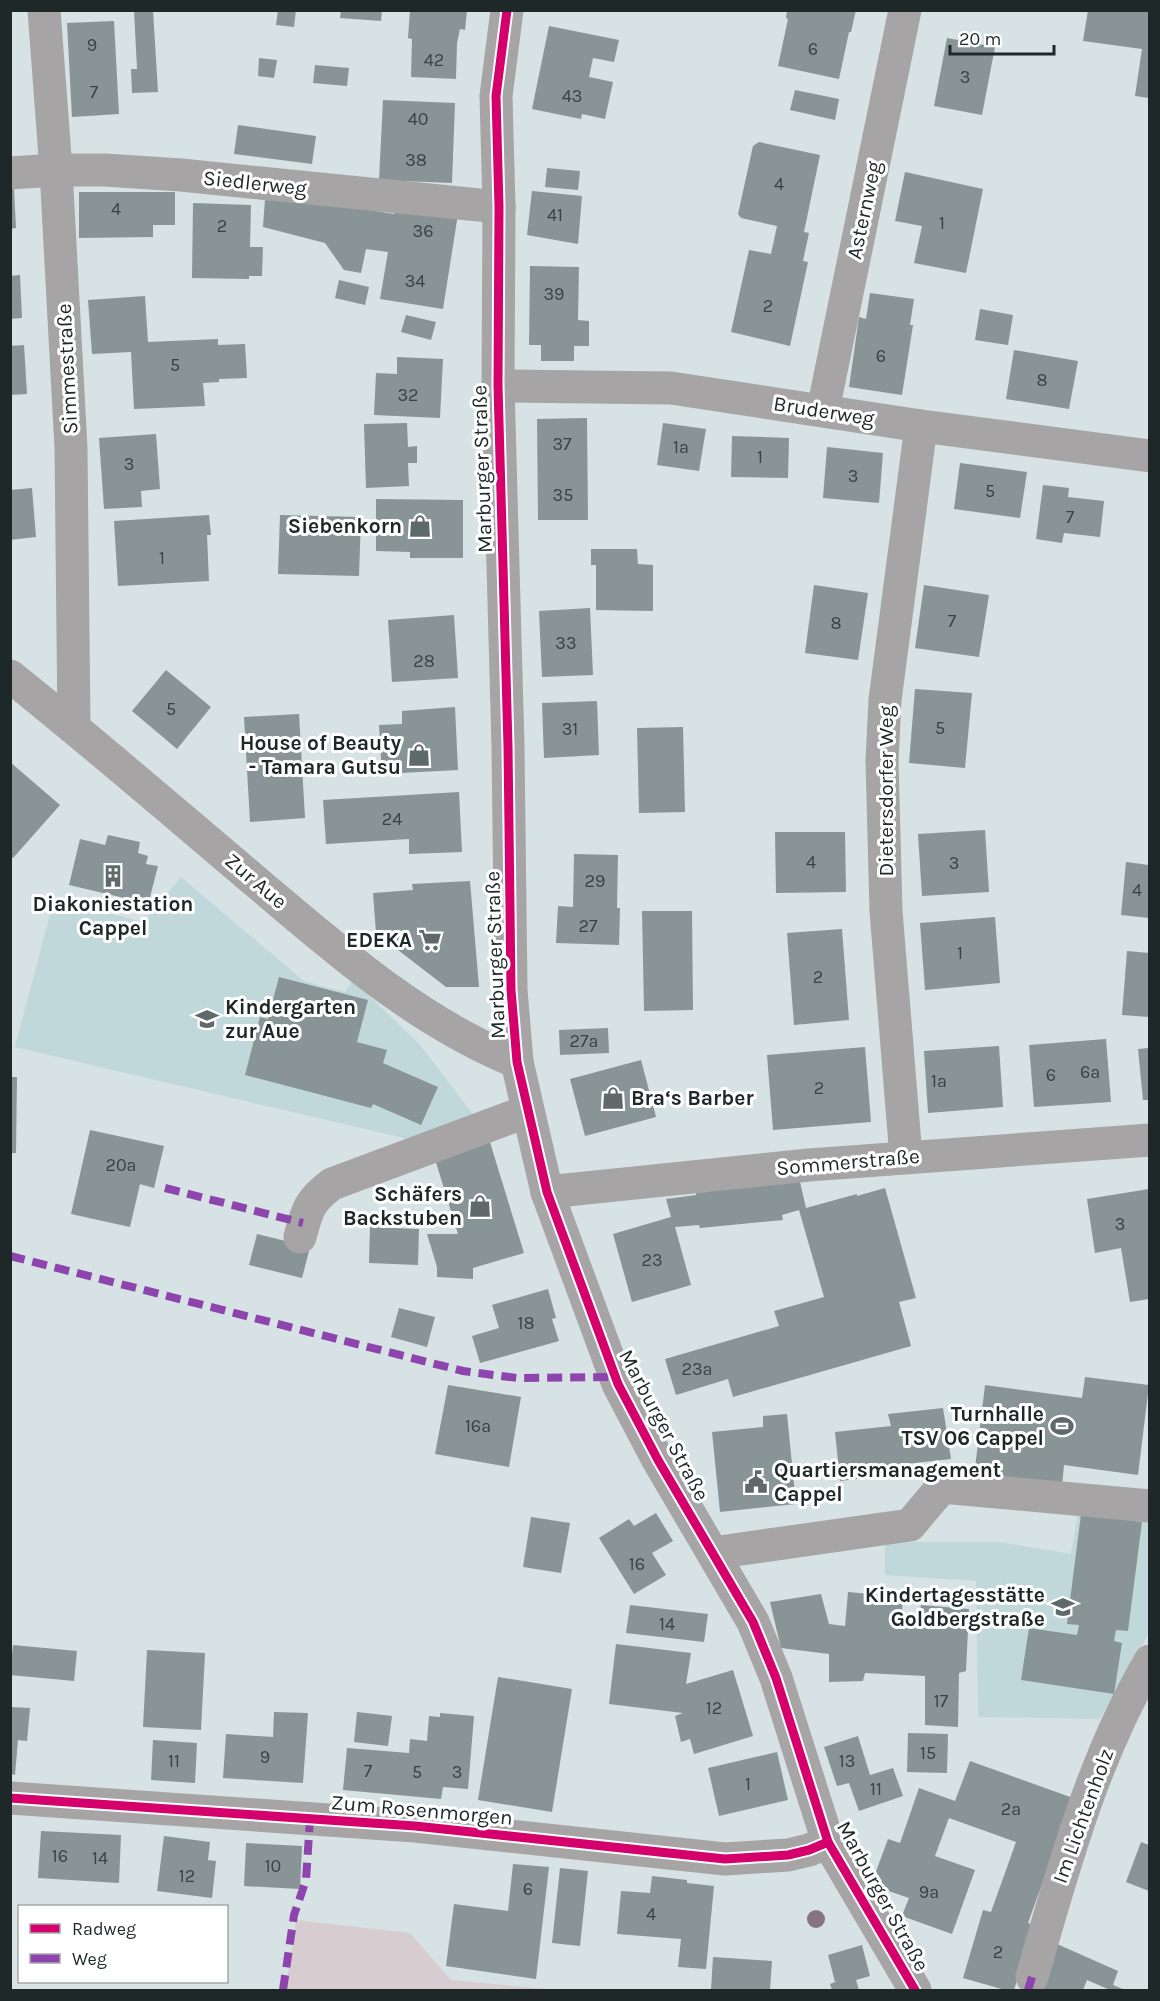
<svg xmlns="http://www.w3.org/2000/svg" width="1160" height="2001" font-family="Karla,sans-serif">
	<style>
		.built { fill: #c1d8da }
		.green { fill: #d7cdd1 }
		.building { fill: #889495 }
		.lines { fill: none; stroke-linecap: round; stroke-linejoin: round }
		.minor { stroke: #a6a4a5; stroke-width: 33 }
		.quiet { stroke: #8e44ad; stroke-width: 8; stroke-dasharray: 15 8; stroke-linecap: butt }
		.cycleway-casing { stroke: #fff; stroke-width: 13 }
		.cycleway { stroke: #d6006c; stroke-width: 9 }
		.tree { fill: #88747e }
		.labels { text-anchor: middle; stroke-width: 6; stroke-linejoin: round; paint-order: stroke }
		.number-label { font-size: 18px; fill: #394344 }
		.street-label { font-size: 21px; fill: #1f2829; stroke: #fff }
		.poi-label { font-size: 21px; font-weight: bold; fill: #1f2829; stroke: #fff; text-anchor: end }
	</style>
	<rect width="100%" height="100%" fill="#d6e2e3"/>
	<g class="built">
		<path d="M181 877 304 981 345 992 353 980 421 1046 475 1117 412 1140 15 1047 54 899 143 922Z"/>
		<path d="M1079 1507 1149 1520V1633L1100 1719 978 1717 976 1581 885 1575V1542H999L1071 1554Z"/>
	</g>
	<path class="green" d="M296 1920 410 1933 451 1980 556 1990H286Z"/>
	<g class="building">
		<path d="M134 10H153L158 92 132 93 131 69H137Z"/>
		<path d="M278 10H296L294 27 276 25Z"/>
		<path d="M341 10H382L381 21 340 18Z"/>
		<path d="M410 10 467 11 465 30 460 29 457 43 456 79 411 77 412 39 408 38Z"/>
		<path d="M787 10H856L851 32H849L839 79 778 66 788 19 786 18Z"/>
		<path d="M1088 10H1149V98L1135 96 1142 49 1083 41Z"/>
		<path d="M114 21 119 114 72 117 67 23Z"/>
		<path d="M549 26 619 40 614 62 593 58 589 77 613 82 605 119 582 114 581 119 532 109Z"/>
		<path d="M947 38 995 47 982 115 934 106Z"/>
		<path d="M259 58 277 60 274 78 258 76Z"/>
		<path d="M315 65 349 68 347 86 313 83Z"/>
		<path d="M795 90 839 99 835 120 790 110Z"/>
		<path d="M383 100 455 103 452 183 379 180Z"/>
		<path d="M238 125 316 136 312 164 234 154Z"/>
		<path d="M759 142 820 155 804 232 809 233 803 261 808 262 790 346 731 332 749 250 771 254 777 226 741 218 738 214 753 146Z"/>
		<path d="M547 168 580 171 578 190 545 187Z"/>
		<path d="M905 172 983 189 966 273 914 263 922 226 895 221Z"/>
		<path d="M10 189H14L16 228 10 229Z"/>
		<path d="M532 191 582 196 578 244 527 235Z"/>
		<path d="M79 192H175V225H153V237L79 238Z"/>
		<path d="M265 199 327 203 394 214 395 204 458 214 443 309 380 299 388 252 366 249 361 273 344 270 325 243 263 227Z"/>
		<path d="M193 203 251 205 250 247H263L262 276H249V279L192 278Z"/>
		<path d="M530 266 579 267 578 320 589 321V346H574V361H541V345H529Z"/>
		<path d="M20 275 22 318 10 319V276Z"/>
		<path d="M339 280 369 287 365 305 335 298Z"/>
		<path d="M870 293 914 299 910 325H913L902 395 849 387 859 317 866 319Z"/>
		<path d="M145 296 148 342 218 339V345L245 344 247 378 219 379V382L203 383 205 406 134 409 131 352 92 354 88 300Z"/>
		<path d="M980 309 1013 315 1008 345 975 340Z"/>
		<path d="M406 315 436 322 431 340 401 332Z"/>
		<path d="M24 345 27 394 10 395V346Z"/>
		<path d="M1014 350 1078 361 1069 409 1006 399Z"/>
		<path d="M397 357 443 359 440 418 374 415 376 373 397 374Z"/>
		<path d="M587 418 588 520H538L537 419Z"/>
		<path d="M407 423 408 447 417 446V463H408L409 486 366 488 364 424Z"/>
		<path d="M663 423 706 429 699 471 657 465Z"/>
		<path d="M156 434 160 489 141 491 142 507 104 509 99 438Z"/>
		<path d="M732 436 789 438 788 478 731 477Z"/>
		<path d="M827 447 883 453 879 503 823 498Z"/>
		<path d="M960 463 1027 472 1020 518 954 509Z"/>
		<path d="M1043 485 1069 488 1068 497 1104 501 1100 537 1064 533 1062 543 1036 539Z"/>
		<path d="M32 488 36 537 10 540V490Z"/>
		<path d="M376 499 463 500V558H410V552L376 551Z"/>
		<path d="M209 515 211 535H207L209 581 118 586 114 521Z"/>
		<path d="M280 515 361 517 359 576 278 574Z"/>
		<path d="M591 549H637L638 564 653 565V611L596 610V565H591Z"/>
		<path d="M814 585 868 593 858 660 805 653Z"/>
		<path d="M924 585 989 595 979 657 915 648Z"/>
		<path d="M590 608 593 675 542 677 539 611Z"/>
		<path d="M454 615 458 678 392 682 388 620Z"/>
		<path d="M166 670 211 707 177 749 132 711Z"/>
		<path d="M915 689 972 693 965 768 909 763Z"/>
		<path d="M597 701 599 755 544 758 542 703Z"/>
		<path d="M455 707 458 770 382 774 379 725 402 724V711Z"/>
		<path d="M299 714 305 818 250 822 244 717Z"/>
		<path d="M683 727 685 812 639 813 637 728Z"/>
		<path d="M10 762 60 805 13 858 10 856Z"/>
		<path d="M459 792 462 852 409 854V839L326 844 323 800Z"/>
		<path d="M985 830 989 892 922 896 918 834Z"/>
		<path d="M775 832H845L846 892 776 893Z"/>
		<path d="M108 835 140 842 138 853 148 856 146 864 158 866 149 901 138 898 137 901 69 885 80 839 105 845Z"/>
		<path d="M574 854 618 855 617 908H620L619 945 556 943 558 906 573 907Z"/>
		<path d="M1126 862 1149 865V918L1121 915Z"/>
		<path d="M470 881 479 987H446L376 933 373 893 413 890 412 884Z"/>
		<path d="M642 911H692L693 1010 644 1011Z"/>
		<path d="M995 917 1000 983 925 990 920 923Z"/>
		<path d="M842 929 849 1020 794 1025 787 933Z"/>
		<path d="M1127 951 1149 953V1017L1122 1015Z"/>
		<path d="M279 977 368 1000 357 1042 387 1050 383 1063 438 1087 421 1125 373 1104 371 1108 245 1075 260 1017 268 1019Z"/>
		<path d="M608 1028 609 1053 560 1055 559 1030Z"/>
		<path d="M1106 1039 1111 1102 1034 1107 1029 1045Z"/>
		<path d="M999 1046 1003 1107 928 1113 924 1051Z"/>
		<path d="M865 1047 871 1122 773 1130 767 1055Z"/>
		<path d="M1149 1048V1100H1143L1138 1049Z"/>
		<path d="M641 1060 656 1117 585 1136 570 1079Z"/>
		<path d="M10 1077H17L16 1153H10Z"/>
		<path d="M90 1130 164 1146 154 1188 140 1184 130 1227 71 1214Z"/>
		<path d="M489 1139 524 1253 473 1268V1279L437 1277V1267L427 1234H458L434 1156Z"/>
		<path d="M800 1182 806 1208 857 1194V1196L885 1188 916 1298 899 1302 911 1346 733 1397 728 1379 676 1395 665 1359 779 1326 774 1311 824 1297 799 1210 782 1215 783 1220 700 1228 699 1225 675 1227 691 1285 632 1302 613 1234 671 1217 666 1199 696 1195V1189Z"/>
		<path d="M1149 1189V1299L1130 1302 1121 1248 1095 1253 1087 1199Z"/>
		<path d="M370 1227 419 1229 418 1265 369 1263Z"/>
		<path d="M257 1234 310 1247 302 1278 249 1265Z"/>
		<path d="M548 1289 556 1318 552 1319 559 1341 480 1363 472 1336 499 1328 492 1305Z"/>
		<path d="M399 1308 435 1317 427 1347 391 1337Z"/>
		<path d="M1085 1377 1149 1385 1138 1475 1064 1465 1062 1487 974 1476 985 1385 1082 1398Z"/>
		<path d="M448 1385 521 1397 509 1467 435 1454Z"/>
		<path d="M943 1408 951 1459 897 1465 899 1474 840 1481 835 1432 891 1426 888 1414Z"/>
		<path d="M787 1414 796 1504 720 1512 712 1432 763 1427V1416Z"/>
		<path d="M656 1513 673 1541 652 1553 666 1575 634 1594 599 1538 629 1519 634 1526Z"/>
		<path d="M1081 1514 1142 1522 1128 1631 1116 1630 1114 1641 1122 1643 1114 1694 1021 1680 1029 1628 1077 1635 1079 1625 1067 1624Z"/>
		<path d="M531 1517 570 1523 561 1573 523 1567Z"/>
		<path d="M848 1592 903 1597 901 1627 917 1628 921 1605 969 1609 966 1671 959 1673 958 1727 925 1725V1676L865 1673 863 1681 829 1682V1654L781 1648 770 1602 821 1594 829 1624 845 1626Z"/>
		<path d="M630 1605 708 1614 704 1642 626 1633Z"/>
		<path d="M616 1644 691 1653 686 1684 733 1670 753 1736 694 1754 690 1739 681 1742 675 1716 683 1713 609 1704Z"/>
		<path d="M13 1645 77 1651 74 1681 10 1675Z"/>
		<path d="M147 1650 205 1653 201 1730 143 1727Z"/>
		<path d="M498 1677 572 1689 552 1812 478 1800Z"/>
		<path d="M10 1707 30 1708 27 1741 18 1740 15 1775 10 1774Z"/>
		<path d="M274 1712 308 1713 303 1783 223 1778 226 1734 273 1737Z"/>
		<path d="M357 1712 392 1716 388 1746 354 1742Z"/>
		<path d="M440 1713 474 1716 468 1789 443 1787 441 1799 343 1790 347 1748 409 1753 410 1739 427 1741 429 1716 440 1717Z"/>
		<path d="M908 1733 948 1734 947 1773 907 1772Z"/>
		<path d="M858 1736 870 1775 893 1768 903 1796 859 1811 849 1783 837 1786 824 1747Z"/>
		<path d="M153 1740 197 1743 195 1783 151 1780Z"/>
		<path d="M777 1752 788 1800 719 1816 708 1768Z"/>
		<path d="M970 1761 1073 1798 1028 1923 1034 1925 1014 1990H1005L963 1978 983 1910 991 1912 1016 1842 949 1818 935 1856 975 1870 952 1934 902 1916 909 1898 871 1885 888 1839 900 1843 919 1788 955 1801Z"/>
		<path d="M41 1831 121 1835 119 1883 38 1878Z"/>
		<path d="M164 1836 210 1842 208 1860 216 1861 212 1898 157 1891Z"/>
		<path d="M1141 1842 1149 1845V1891L1126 1882Z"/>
		<path d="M246 1843 302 1846 300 1889 244 1886Z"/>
		<path d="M513 1864 549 1867 536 1979 446 1966 454 1904 508 1911Z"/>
		<path d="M560 1868 588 1871 580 1946 552 1943Z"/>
		<path d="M652 1876 687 1880V1883L714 1886 706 1969 678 1967 681 1939 617 1934 621 1891 650 1893Z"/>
		<path d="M1057 1944 1118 1971 1113 1985 1125 1990H1110L1087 1980 1083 1990H1037Z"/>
		<path d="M862 1945 870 1976 856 1980 859 1990H832L830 1984 835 1982 828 1955Z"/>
		<path d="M713 1957 772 1961 770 1990H711Z"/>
	</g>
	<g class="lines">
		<g class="minor">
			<path d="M44 10 56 170 71 448 74 727"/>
			<path d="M507 10 496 96 499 207 498 386 508 746 511 990 517 1062 547 1192 618 1384 658 1460 753 1622 776 1678 828 1842 915 1990"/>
			<path d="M10 173 56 170H105L181 175 499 207"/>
			<path d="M498 386 671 388 921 426 1150 456"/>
			<path d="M823 410 905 10"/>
			<path d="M10 676C95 744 178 816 261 886 340 953 420 1023 517 1062"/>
			<path d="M906 1157 886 911 882 761 885 700 921 426"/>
			<path d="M547 1192 809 1165 1150 1140"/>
			<path d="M300 1237C307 1210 309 1201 332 1184L528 1111"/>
			<path d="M713 1553 910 1525 942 1487 1150 1506"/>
			<path d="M10 1798 415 1826 725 1859 788 1855 809 1850 828 1842"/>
			<path d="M1032 1977C1063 1869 1093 1758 1150 1661"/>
		</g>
		<g class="quiet">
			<path d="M165 1188 303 1223"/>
			<path d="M10 1256 463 1371 517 1378 614 1377"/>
			<path d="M283 1990 294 1915 306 1880 310 1819"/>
			<path d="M1028 1990 1032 1977"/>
		</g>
		<g class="cycleway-casing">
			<g id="cycleway">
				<path d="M507 10 496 96 499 207 498 386 508 746 511 990 517 1062 547 1192 618 1384 658 1460 753 1622 776 1678 828 1842 915 1990"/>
				<path d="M10 1798 415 1826 725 1859 788 1855 809 1850 828 1842"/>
			</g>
		</g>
		<use href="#cycleway" class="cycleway"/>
	</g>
	<circle class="tree" cx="816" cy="1919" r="9"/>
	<defs>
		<g id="shop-bare" transform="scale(1.8)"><path d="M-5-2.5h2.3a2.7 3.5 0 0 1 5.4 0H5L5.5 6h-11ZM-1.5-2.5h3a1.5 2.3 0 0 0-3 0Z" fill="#5f696a" stroke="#fff" stroke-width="2.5" paint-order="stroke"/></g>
		<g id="building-bare" transform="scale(1.8)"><path d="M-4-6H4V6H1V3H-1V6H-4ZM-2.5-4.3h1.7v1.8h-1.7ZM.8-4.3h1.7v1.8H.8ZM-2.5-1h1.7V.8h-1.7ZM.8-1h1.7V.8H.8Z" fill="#5f696a" stroke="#fff" stroke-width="2.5" paint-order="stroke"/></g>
		<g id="supermarket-bare" transform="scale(1.8)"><path d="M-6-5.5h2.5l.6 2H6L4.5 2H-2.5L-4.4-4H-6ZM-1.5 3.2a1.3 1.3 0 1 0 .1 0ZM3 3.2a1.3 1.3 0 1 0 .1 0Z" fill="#5f696a" stroke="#fff" stroke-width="2.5" paint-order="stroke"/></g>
		<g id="school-bare" transform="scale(1.8)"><path d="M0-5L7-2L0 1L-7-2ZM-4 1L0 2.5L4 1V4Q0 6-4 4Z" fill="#5f696a" stroke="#fff" stroke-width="2.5" paint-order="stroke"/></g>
		<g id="stadium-bare" transform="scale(1.8)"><path d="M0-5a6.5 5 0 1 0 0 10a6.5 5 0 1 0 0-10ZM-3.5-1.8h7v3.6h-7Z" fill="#5f696a" stroke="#fff" stroke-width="2.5" paint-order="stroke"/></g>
		<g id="civic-bare" transform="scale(1.8)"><path d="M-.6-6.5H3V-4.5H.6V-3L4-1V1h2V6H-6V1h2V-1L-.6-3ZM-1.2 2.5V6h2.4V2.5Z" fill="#5f696a" stroke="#fff" stroke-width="2.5" paint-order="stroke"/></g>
	</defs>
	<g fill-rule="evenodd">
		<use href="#shop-bare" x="420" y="526"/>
		<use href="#shop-bare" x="419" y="755"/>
		<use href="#building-bare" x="113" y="876"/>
		<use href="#supermarket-bare" x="430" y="940"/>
		<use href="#school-bare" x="207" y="1019"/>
		<use href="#shop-bare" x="613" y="1098"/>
		<use href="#shop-bare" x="480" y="1206"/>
		<use href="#stadium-bare" x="1062" y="1426"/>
		<use href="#civic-bare" x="756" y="1482"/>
		<use href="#school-bare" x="1063" y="1607"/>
	</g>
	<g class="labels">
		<g class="number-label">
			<text x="92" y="51">9</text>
			<text x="813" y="55">6</text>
			<text x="434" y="66">42</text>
			<text x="965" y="83">3</text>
			<text x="94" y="98">7</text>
			<text x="572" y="102">43</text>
			<text x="418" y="125">40</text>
			<text x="416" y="166">38</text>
			<text x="779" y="190">4</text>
			<text x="116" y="215">4</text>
			<text x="555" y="221">41</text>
			<text x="942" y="229">1</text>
			<text x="222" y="232">2</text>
			<text x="423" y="237">36</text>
			<text x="415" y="287">34</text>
			<text x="554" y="300">39</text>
			<text x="768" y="312">2</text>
			<text x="881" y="362">6</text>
			<text x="175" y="371">5</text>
			<text x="1042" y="386">8</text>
			<text x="408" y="401">32</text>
			<text x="562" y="450">37</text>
			<text x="681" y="453">1a</text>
			<text x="760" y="463">1</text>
			<text x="129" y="470">3</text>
			<text x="853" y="482">3</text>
			<text x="990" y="497">5</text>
			<text x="563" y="501">35</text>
			<text x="1070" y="523">7</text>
			<text x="162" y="564">1</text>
			<text x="952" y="627">7</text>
			<text x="836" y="629">8</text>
			<text x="566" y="649">33</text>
			<text x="424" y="667">28</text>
			<text x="171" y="715">5</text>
			<text x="940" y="734">5</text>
			<text x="570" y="735">31</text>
			<text x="392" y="825">24</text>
			<text x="811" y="868">4</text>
			<text x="954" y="869">3</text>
			<text x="595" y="887">29</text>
			<text x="1137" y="896">4</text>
			<text x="588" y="932">27</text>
			<text x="960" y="959">1</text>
			<text x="818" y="983">2</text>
			<text x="584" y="1047">27a</text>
			<text x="1090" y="1078">6a</text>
			<text x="1051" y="1081">6</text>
			<text x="939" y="1087">1a</text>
			<text x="819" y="1094">2</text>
			<text x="121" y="1171">20a</text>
			<text x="1120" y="1230">3</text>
			<text x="652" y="1266">23</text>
			<text x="526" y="1329">18</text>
			<text x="697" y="1375">23a</text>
			<text x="478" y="1432">16a</text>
			<text x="637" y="1570">16</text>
			<text x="667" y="1630">14</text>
			<text x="941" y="1707">17</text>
			<text x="714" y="1714">12</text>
			<text x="928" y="1759">15</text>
			<text x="265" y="1763">9</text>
			<text x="174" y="1767">11</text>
			<text x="847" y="1767">13</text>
			<text x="368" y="1777">7</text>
			<text x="417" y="1778">5</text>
			<text x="457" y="1778">3</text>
			<text x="748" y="1790">1</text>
			<text x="876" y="1795">11</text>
			<text x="1011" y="1815">2a</text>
			<text x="60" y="1862">16</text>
			<text x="100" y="1864">14</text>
			<text x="273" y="1872">10</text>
			<text x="187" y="1882">12</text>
			<text x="528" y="1895">6</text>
			<text x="929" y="1898">9a</text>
			<text x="651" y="1920">4</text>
			<text x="998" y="1958">2</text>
		</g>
		<g class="street-label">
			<text transform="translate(255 183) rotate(6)" y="7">Siedlerweg</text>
			<text transform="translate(864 210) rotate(-78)" y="7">Asternweg</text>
			<text transform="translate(67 369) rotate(-93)" y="7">Simmestraße</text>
			<text transform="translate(824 411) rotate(9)" y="7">Bruderweg</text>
			<text transform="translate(482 469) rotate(-92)" y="7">Marburger Straße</text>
			<text transform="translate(886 791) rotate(-90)" y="7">Dietersdorfer Weg</text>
			<text transform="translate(256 881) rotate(40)" y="7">Zur Aue</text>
			<text transform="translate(495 955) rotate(-92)" y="7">Marburger Straße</text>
			<text transform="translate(848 1162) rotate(-5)" y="7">Sommerstraße</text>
			<text transform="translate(664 1425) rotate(62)" y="7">Marburger Straße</text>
			<text transform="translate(422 1810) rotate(5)" y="7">Zum Rosenmorgen</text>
			<text transform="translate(1083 1816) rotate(-70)" y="7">Im Lichtenholz</text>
			<text transform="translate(883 1896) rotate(61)" y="7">Marburger Straße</text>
		</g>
		<g class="poi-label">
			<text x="402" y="533">Siebenkorn</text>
			<text x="401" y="750">House of Beauty<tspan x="401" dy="24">- Tamara Gutsu</tspan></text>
			<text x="113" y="911" text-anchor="middle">Diakoniestation<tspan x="113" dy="24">Cappel</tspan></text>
			<text x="412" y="947">EDEKA</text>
			<text x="225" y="1014" text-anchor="start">Kindergarten<tspan x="225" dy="24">zur Aue</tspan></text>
			<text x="631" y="1105" text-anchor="start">Bra‘s Barber</text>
			<text x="462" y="1201">Schäfers<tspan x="462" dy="24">Backstuben</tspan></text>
			<text x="1044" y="1421">Turnhalle<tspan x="1044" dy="24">TSV 06 Cappel</tspan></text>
			<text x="774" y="1477" text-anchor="start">Quartiersmanagement<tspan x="774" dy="24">Cappel</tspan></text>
			<text x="1045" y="1602">Kindertagesstätte<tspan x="1045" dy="24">Goldbergstraße</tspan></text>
		</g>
	</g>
	<rect width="1160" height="2001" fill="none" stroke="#1f2829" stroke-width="24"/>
	<rect x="18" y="1905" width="210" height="78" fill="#ffffff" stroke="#a5a9a9" stroke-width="1.5"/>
	<rect x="30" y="1924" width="30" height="9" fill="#d6006c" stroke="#a5a9a9" stroke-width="1.5"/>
	<text x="72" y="1935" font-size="18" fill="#1f2829">Radweg</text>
	<rect x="30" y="1954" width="30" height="9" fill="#8e44ad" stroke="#a5a9a9" stroke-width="1.5"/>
	<text x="72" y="1965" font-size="18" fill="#1f2829">Weg</text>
	<path d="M950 45v9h104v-9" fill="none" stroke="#1f2829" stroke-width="3"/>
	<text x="959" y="45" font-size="18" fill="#1f2829" stroke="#ffffff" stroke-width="4.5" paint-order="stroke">20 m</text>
</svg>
